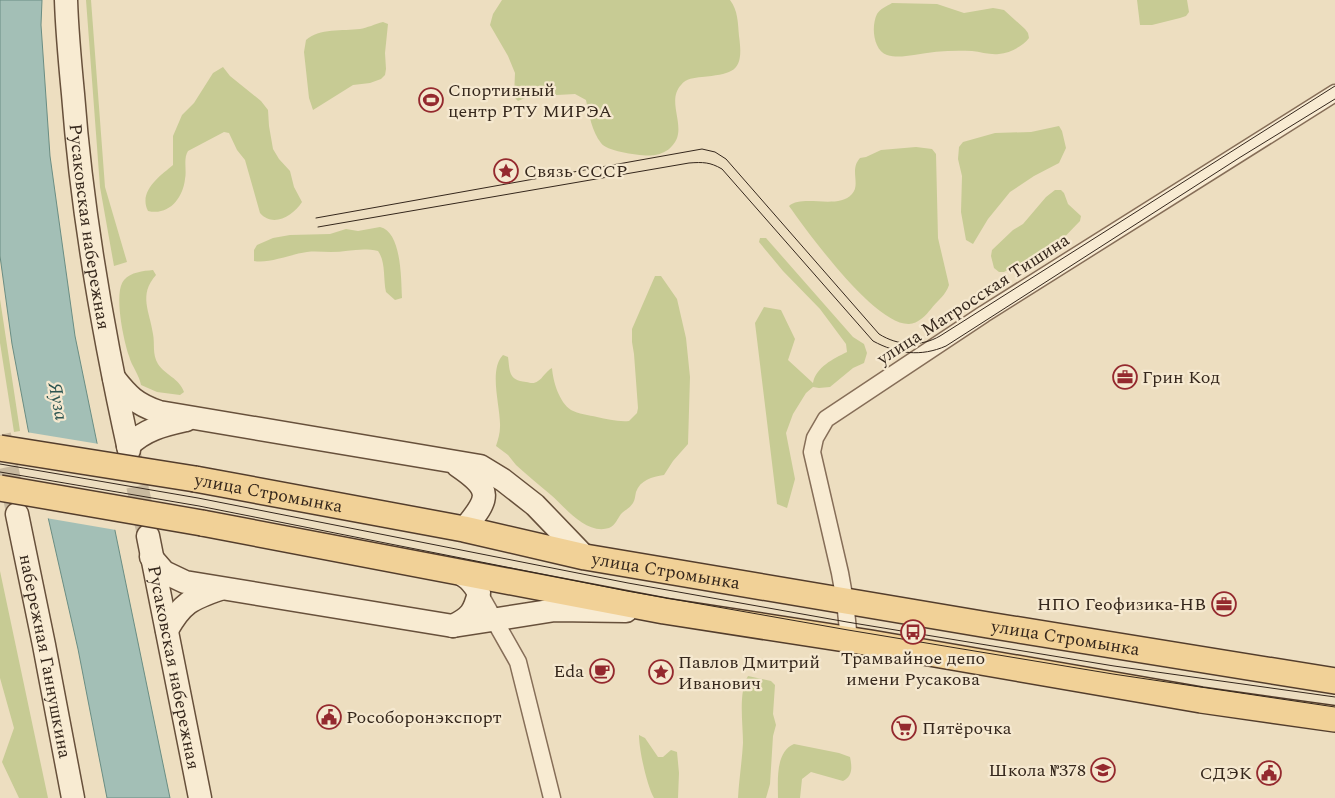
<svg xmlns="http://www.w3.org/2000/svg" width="1335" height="798" font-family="Spectral,serif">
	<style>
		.green { fill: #c7cb94 }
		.water { fill: #a3bfb6; stroke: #6a8d83 }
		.pier { fill: #eddec0 }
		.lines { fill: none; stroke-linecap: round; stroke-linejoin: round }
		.secondary-tunnel { stroke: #c8b99f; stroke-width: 22; stroke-dasharray: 22 11; stroke-linecap: butt }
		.street-casing { stroke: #866e58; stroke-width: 19 }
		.secondary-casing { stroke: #67503b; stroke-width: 25 }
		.primary-casing { stroke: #533d2c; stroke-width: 28 }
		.street { stroke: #f8ebd2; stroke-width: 16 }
		.secondary { stroke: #f8ebd2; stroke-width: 22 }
		.primary { stroke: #f1d197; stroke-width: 25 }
		.tram { stroke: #35271c; stroke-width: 1 }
		.primary-bridge-casing { stroke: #533d2c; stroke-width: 28; stroke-linecap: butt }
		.primary-bridge { stroke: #f1d197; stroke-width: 25 }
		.labels { text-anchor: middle; stroke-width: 4.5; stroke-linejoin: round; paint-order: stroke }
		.poi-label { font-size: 18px; fill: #35271c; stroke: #f5e8cf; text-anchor: start }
		.street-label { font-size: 18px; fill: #35271c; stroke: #f5e8cf }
		.water-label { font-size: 19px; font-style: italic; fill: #2c5551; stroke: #f5e8cf }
	</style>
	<rect width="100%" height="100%" fill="#eddec0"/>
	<g class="green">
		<path d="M86 0H91L105 187 127 262 114 266 100 187Z"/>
		<path d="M502 0H730C738 10 738 24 739 36 744 71 735 74 702 77 694 78 686 78 681 85 665 102 689 129 672 146 668 151 661 154 655 155 645 157 607 152 601 143 592 132 589 114 586 100L575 94 539 96 534 94 518 101 514 97 515 73 508 56 490 25 493 14Z"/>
		<path d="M1137 0H1187L1189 12 1186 16 1180 18 1152 25H1140Z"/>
		<path d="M892 3 937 4 964 13 993 8 999 9 1004 10 1025 29 1028 33 1029 38C1023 46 1010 53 999 54 990 55 981 52 972 51 954 50 933 51 914 55 905 56 897 58 887 55 873 50 871 26 877 14 880 9 887 6 892 3Z"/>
		<path d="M383 22 388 24 385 53 386 69 385 75 381 79 370 83 353 85 313 110 309 98 304 52 306 40C319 28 343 31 360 29 367 28 375 24 383 22Z"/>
		<path d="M223 67 230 76 261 101 268 110 269 126 273 149 279 159 290 171 294 187 302 202C293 216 273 228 260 213L245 160 237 150 229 133 224 132 188 151C183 159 187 170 185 179 183 198 169 216 148 211 138 191 160 176 173 165V136L182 115 194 103 213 73Z"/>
		<path d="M1059 126 1062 131 1066 148 1059 163 1034 176 1010 192 988 219 973 244 966 240 961 212 962 176 958 159 959 147 963 142 995 133 1031 132Z"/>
		<path d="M916 147 932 149 936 154 938 238 949 285C946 295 937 301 931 309 926 315 918 324 909 324 875 325 809 234 789 206 803 194 838 210 852 194 861 184 849 170 860 158L866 157 881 150Z"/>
		<path d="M1055 190H1061L1064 193 1068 204 1081 216 1080 221 1052 250 1030 258 1004 272H999L994 268 991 256 992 250 1013 230 1023 224 1046 197Z"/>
		<path d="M380 227C402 232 401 280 402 298L395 300 386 292C383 279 386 262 378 251 361 247 347 252 331 252 323 252 315 251 307 252 291 254 269 264 254 261V250L257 245 273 238 290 235 330 234 346 229 358 231Z"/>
		<path d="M760 238H766L853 337 864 344 867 353 864 363 853 368 830 387 819 388 813 387 806 393 793 414 786 433 795 479 787 508 777 504 755 323 764 307 781 310 795 339 788 360 813 383C816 367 833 359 847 352L846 344 820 309 783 271 759 242Z"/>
		<path d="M153 270 156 275C138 295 150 312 153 334 155 344 152 354 158 364 165 375 179 378 184 392L180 395 157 392 141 385C139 374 132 367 129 356 124 342 113 292 124 280 131 272 143 271 153 270Z"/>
		<path d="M655 276H661L677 299 686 338 690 377 688 444 673 461 664 475C652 477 640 480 636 492 635 496 635 500 633 503 630 508 625 510 621 514 617 519 616 525 609 528 586 535 566 508 551 495 539 485 527 475 516 465L508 455 496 446C498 440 500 433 500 427 501 408 488 370 503 355L508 357C510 371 508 380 526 382 531 383 534 384 538 381 543 378 546 371 552 368 553 381 559 402 571 410 578 414 589 415 597 417 607 419 618 422 629 421L637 413 638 408 634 354 632 342V329Z"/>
		<path d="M0 299 20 431 14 432 0 343Z"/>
		<path d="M0 571 48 798H19L2 762 14 728 0 678Z"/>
		<path d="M748 676 771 681 775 685 773 714 776 725 773 736 770 784 766 798H738C739 780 742 761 743 743 743 723 738 693 748 676Z"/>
		<path d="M639 735 645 738 658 757H663L671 750 677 752 679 773 678 798H654C647 786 639 750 639 735Z"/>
		<path d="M794 744 839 753 850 757C852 767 853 776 843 781L811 772 802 779 800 798H778C778 781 775 752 794 744Z"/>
	</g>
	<path class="water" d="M0 0H42L41 25 50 156 75 336 170 798H107L78 649 28 429 12 344 0 256Z"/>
	<path class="pier" d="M26 432 99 444 116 530 46 518Z"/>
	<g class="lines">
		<g class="secondary-tunnel">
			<path d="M0 435 16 507"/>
			<path d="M130 454 147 530"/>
		</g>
		<g class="street-casing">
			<g id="street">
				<path d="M479 593 518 662 552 798"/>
				<path d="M849 640 845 601 840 573 812 452 815 438 826 419 984 314 1335 93"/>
			</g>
		</g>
		<g class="secondary-casing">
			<g id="secondary">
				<path id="s1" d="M66 0C67 32 70 63 73 94 82 214 103 333 129 450"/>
				<path d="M114 378C128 396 136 404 159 412L480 466 503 480 535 505 585 557"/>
				<path d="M128 446C145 429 164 425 186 420"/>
				<path d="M458 466C493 490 490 498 464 529"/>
				<path id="s2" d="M17 514 44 645 73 798"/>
				<path id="s3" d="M148 536 200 798"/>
				<path d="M151 557 164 572 185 582 453 626 555 610 626 611"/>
				<path d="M453 626C471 617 474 612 479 593 472 581 466 575 454 571"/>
				<path d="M167 630C182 603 191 599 220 589"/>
			</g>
		</g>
		<g class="primary-casing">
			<g id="primary">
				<path id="s4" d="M195 479 464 529 585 557 988 625 1335 681"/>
				<path d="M202 523 664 611 871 643 1201 700 1335 719"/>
			</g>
		</g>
		<use href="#street" class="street"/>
		<use href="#secondary" class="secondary"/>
		<use href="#primary" class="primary"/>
		<g class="tram">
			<path d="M316 218 702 149 715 152 726 159 879 334C898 346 921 347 940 336L1335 86"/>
			<path d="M318 227 689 163C703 162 710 162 722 169L873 341C897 354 921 357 946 346L1239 158 1335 99"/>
			<path d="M0 464 198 498 628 583 847 622 1114 666 1335 697"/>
			<path d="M0 472 199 506 627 591 848 630 1113 674 1335 707"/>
		</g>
		<g class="primary-bridge-casing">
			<g id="primary-bridge">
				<path d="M0 448 195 479"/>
				<path d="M0 488 202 523"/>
			</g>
		</g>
		<use href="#primary-bridge" class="primary-bridge"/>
	</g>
	<defs>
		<g id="stadium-ring" transform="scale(1.25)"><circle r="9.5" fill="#f5e8cf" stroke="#94292e" stroke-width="1.5"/><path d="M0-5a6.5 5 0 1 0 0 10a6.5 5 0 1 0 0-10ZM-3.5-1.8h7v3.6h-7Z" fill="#94292e"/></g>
		<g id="sight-ring" transform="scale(1.25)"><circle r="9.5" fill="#f5e8cf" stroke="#94292e" stroke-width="1.5"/><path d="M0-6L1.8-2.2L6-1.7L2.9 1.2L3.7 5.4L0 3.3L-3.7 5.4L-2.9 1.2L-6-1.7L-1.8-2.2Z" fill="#94292e"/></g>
		<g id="office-ring" transform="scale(1.25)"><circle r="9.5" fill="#f5e8cf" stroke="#94292e" stroke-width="1.5"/><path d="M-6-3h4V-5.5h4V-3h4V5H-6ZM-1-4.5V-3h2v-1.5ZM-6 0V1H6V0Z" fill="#94292e"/></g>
		<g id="bus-ring" transform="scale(1.25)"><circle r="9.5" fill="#f5e8cf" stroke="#94292e" stroke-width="1.5"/><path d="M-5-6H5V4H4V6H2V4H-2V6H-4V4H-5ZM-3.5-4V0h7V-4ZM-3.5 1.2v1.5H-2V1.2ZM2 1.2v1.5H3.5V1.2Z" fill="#94292e"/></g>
		<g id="cafe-ring" transform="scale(1.25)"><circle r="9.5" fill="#f5e8cf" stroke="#94292e" stroke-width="1.5"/><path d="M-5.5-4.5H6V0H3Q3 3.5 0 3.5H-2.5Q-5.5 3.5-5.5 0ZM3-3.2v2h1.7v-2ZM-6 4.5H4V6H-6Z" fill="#94292e"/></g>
		<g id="civic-ring" transform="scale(1.25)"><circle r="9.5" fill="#f5e8cf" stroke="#94292e" stroke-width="1.5"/><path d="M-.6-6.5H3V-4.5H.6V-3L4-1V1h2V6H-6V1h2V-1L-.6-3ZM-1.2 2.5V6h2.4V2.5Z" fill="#94292e"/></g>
		<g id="supermarket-ring" transform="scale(1.25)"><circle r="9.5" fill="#f5e8cf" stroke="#94292e" stroke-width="1.5"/><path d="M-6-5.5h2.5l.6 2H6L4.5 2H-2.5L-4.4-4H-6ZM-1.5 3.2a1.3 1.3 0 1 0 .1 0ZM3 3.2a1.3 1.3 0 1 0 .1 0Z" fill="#94292e"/></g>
		<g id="school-ring" transform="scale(1.25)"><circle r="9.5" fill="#f5e8cf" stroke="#94292e" stroke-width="1.5"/><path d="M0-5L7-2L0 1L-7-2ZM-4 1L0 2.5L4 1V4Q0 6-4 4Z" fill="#94292e"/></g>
	</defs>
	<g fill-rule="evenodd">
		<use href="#stadium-ring" x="431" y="100"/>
		<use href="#sight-ring" x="506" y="171"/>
		<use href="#office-ring" x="1125" y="377"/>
		<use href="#office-ring" x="1224" y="604"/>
		<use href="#bus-ring" x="913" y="632"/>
		<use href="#cafe-ring" x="602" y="671"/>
		<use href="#sight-ring" x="661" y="672"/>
		<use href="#civic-ring" x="329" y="717"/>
		<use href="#supermarket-ring" x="904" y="728"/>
		<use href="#school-ring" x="1103" y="770"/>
		<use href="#civic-ring" x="1269" y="773"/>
	</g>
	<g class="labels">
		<g class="poi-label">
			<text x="448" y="96">Спортивный<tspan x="448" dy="21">центр РТУ МИРЭА</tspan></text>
			<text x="524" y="177">Связь СССР</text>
			<text x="1142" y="383">Грин Код</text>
			<text x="1206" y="610" text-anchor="end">НПО Геофизика-НВ</text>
			<text x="913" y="664" text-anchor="middle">Трамвайное депо<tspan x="913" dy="21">имени Русакова</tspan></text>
			<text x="678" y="668">Павлов Дмитрий<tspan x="678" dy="21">Иванович</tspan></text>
			<text x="584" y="677" text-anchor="end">Eda</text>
			<text x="346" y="723">Рособоронэкспорт</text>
			<text x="922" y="734">Пятёрочка</text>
			<text x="1086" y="776" text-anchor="end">Школа №378</text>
			<text x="1252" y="779" text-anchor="end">СДЭК</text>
		</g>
		<g class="street-label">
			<text dy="6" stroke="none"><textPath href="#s1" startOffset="228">Русаковская набережная</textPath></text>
			<text transform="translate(973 299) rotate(-33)" y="6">улица Матросская Тишина</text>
			<text dy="6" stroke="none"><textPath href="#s4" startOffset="75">улица Стромынка</textPath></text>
			<text dy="6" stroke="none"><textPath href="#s4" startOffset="480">улица Стромынка</textPath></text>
			<text dy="6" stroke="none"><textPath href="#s4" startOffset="885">улица Стромынка</textPath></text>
			<text dy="6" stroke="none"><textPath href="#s2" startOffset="145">набережная Ганнушкина</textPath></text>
			<text dy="6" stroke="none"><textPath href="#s3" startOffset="134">Русаковская набережная</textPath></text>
		</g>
		<g class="water-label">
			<text transform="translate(59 401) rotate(79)" y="7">Яуза</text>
		</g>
	</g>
</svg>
